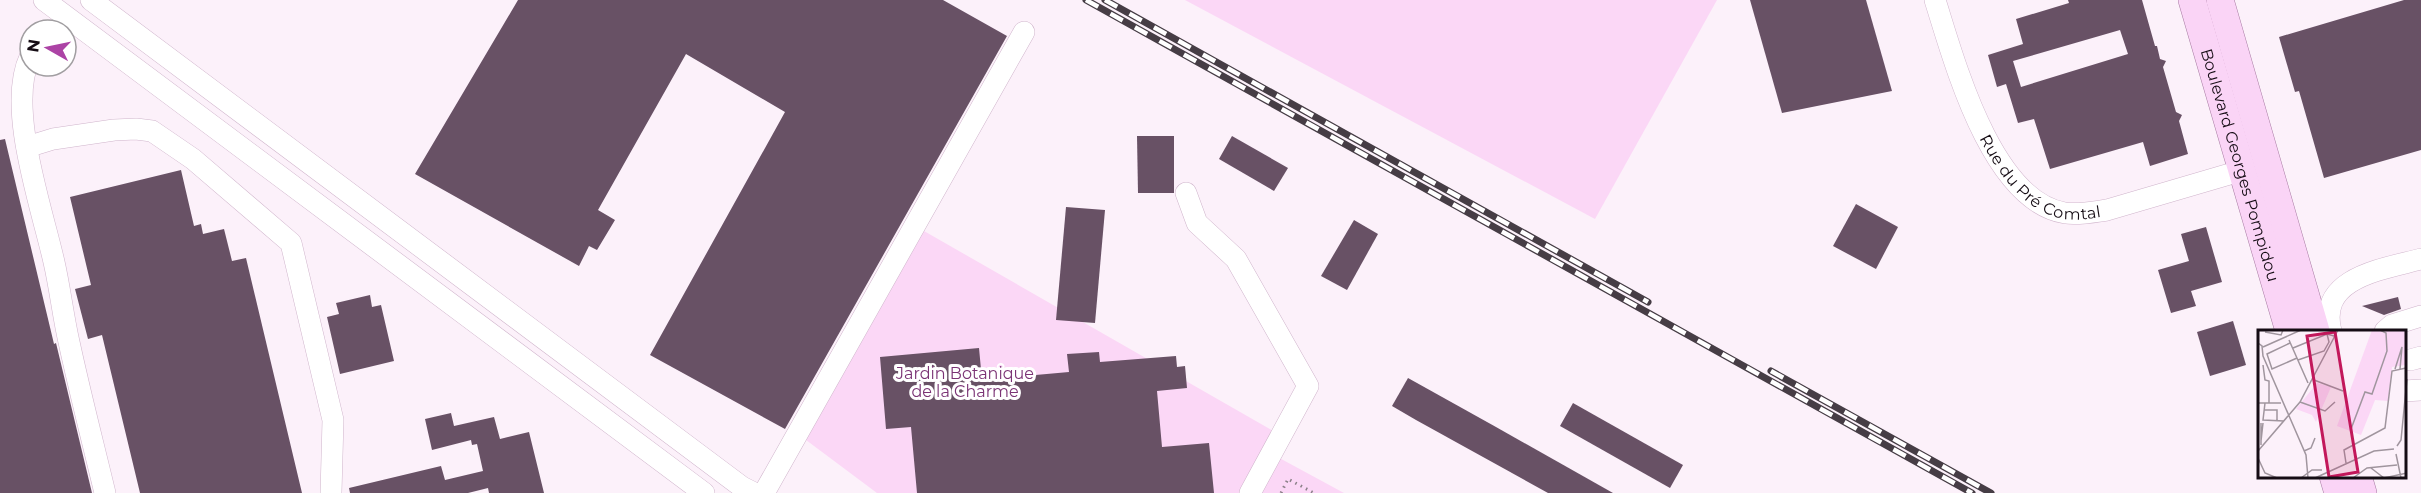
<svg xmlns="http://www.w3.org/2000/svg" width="2421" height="493" font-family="Montserrat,sans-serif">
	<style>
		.green { fill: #fbd7f6 }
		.building { fill: #685165; fill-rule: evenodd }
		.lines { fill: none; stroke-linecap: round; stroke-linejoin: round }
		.minor-casing { stroke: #d0b5cc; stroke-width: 22 }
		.major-casing { stroke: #a87ca3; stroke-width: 28 }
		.path { stroke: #8b8189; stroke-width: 3; stroke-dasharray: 1.5 4.5; stroke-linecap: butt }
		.minor { stroke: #fff; stroke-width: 21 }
		.major { stroke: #fad4f6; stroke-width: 27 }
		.rail-casing { stroke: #463d45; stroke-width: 7 }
		.rail { stroke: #fff; stroke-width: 4.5; stroke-dasharray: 14; stroke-linecap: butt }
		.labels { text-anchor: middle; stroke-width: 6; stroke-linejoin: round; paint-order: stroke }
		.street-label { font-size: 16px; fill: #150c14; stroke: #fff }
		.park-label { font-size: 16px; fill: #7b3375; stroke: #fff }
		.inset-road { fill: none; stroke: #a0959e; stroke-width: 1.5 }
		.view { fill: #c2185b; fill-opacity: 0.15; stroke: #c2185b; stroke-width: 3 }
		.inset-edge { fill: none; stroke: #150c14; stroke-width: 3 }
	</style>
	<rect width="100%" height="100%" fill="#fcf1fa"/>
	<g class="green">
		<path d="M1185 0H1717L1595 219Z"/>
		<path d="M924 231 1282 436 1272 454 1344 493H877L806 440Z"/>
	</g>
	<g class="building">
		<path d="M518 0H943L1007 36 785 429 650 355 785 112 686 54 598 210 615 220 597 250 589 246 579 266 415 174Z"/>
		<path d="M1750 0H1866L1892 91 1782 113Z"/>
		<path d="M2068 0H2142L2155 46H2157L2160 59 2166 61 2163 67 2176 112 2182 115 2179 121 2188 154 2150 166 2143 142 2050 169 2034 119 2018 123 2006 84 1997 87 1988 55 2023 44 2016 19 2069 3ZM2120 30 2128 54 2021 87 2013 61Z"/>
		<path d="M2404 0H2421V150L2324 178 2299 91 2295 92 2279 37Z"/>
		<path d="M1137 136H1174V193H1138Z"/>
		<path d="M1232 136 1288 168 1274 191 1219 159Z"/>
		<path d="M5 139 54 344 56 343 92 493H0V140Z"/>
		<path d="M181 170 194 226 201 224 203 234 224 229 232 261 246 258 302 493H140L102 335 88 339 75 289 91 285 70 197Z"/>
		<path d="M1856 204 1898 227 1876 269 1833 246Z"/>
		<path d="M1066 207 1105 210 1095 323 1056 320Z"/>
		<path d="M1354 220 1378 234 1347 290 1321 276Z"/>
		<path d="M2206 227 2222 282 2191 291 2196 306 2171 313 2158 270 2189 261 2181 234Z"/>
		<path d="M370 295 372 307 381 305 394 361 340 374 327 317 339 314 336 303Z"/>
		<path d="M2398 297 2401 309 2384 315 2362 306Z"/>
		<path d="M2233 321 2246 365 2210 376 2197 332Z"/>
		<path d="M979 348 982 380 1069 372 1067 354 1099 352 1100 362 1176 356 1177 367 1185 366 1187 388 1157 391 1162 447 1209 443 1214 493H917L911 427 886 429 880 357Z"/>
		<path d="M1408 378 1496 427 1613 493H1548L1416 420 1392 406Z"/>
		<path d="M1573 403 1683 465 1670 488 1560 426Z"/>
		<path d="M451 413 454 426 494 417 500 439 529 432 544 493H489L488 488 468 493H350L349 488 441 466 445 480 483 471 477 444 472 445 471 440 432 450 425 419Z"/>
	</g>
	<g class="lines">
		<g class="minor-casing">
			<g id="minor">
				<path d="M44 0 704 493"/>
				<path d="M91 0 742 487 754 493"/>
				<path id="s1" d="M1935 0C1954 60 1991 201 2065 213 2079 215 2093 212 2107 210L2240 171"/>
				<path d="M30 57C6 107 42 208 54 262 60 288 63 316 69 342 80 393 93 443 105 493"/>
				<path d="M27 147 53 139 114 130 136 129 152 131 193 159 291 243 333 420 331 493"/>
				<path d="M1186 193 1197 223 1236 259 1308 386 1250 493"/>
				<path d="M2331 331C2317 277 2384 269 2421 259"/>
				<path d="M2385 331 2392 325 2421 316"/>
				<path d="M2410 360 2421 357"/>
				<path d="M2404 391 2421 390"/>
				<path d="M764 493 1024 32"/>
			</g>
		</g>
		<g class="major-casing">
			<g id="major">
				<path id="s2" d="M2192 0 2289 331"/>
				<path d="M2220 0 2316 331"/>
				<path d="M2333 476 2338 493"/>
				<path d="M2358 476 2363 493"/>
			</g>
		</g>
		<path class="path" d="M1281 493 1288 479 1314 493"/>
		<use href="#minor" class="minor"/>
		<use href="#major" class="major"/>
		<g class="rail-casing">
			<g id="rail">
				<path d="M1086 0 1972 493"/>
				<path d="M1105 0 1648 302"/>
				<path d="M1771 371 1991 493"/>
			</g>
		</g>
		<use href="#rail" class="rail"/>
	</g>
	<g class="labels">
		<g class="street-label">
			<text dy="6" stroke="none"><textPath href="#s2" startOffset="172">Boulevard Georges Pompidou</textPath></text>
			<text dy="6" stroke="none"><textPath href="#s1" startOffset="220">Rue du Pré Comtal</textPath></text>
		</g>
		<g class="park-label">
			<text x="965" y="379">Jardin Botanique<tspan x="965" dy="18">de la Charme</tspan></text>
		</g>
	</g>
	<g transform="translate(2258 330)">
		<rect width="148" height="148" fill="#fcf1fa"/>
		<path d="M114 0H147V35L134 37 130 71 117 70 103 105 79 96ZM59 53 73 57 58 92 54 85 38 79Z" fill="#fbd7f6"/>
		<path class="inset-road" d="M7 2 23 5 25 0M31 10 50 53M0 13 4 16 5 26 48 125 50 148M32 13 9 24 14 39 39 28M5 17 43 0M35 18 69 4 76 6M40 30 66 21 71 12 69 4M5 35 7 50 11 51V73M137 39 144 17 142 39M56 50 85 61M42 72 67 81 77 72M0 73H23M7 73 5 90 26 91M6 80H19V90M93 99 107 62 114 64 129 21 128 3 122 0M3 111 5 93M3 115V93M139 116 143 110 149 49M0 121 42 72 80 0M46 121 53 118 57 108M138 124 143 148M0 128 7 143 19 148M88 133 86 120 127 98 134 41 148 38M113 138 126 148 149 143M43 148 54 140H64M57 148 116 121 136 119M95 148 109 138 139 135"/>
		<path class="view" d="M77 2 100 142 71 147 49 6Z"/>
		<rect width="148" height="148" class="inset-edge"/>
	</g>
	<g transform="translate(48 48) rotate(279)"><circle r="28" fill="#ffffff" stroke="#a19ea1" stroke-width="1.5"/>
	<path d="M0-4.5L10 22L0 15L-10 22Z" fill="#ac43a5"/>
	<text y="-9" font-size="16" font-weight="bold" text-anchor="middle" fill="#150c14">N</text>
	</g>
</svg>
